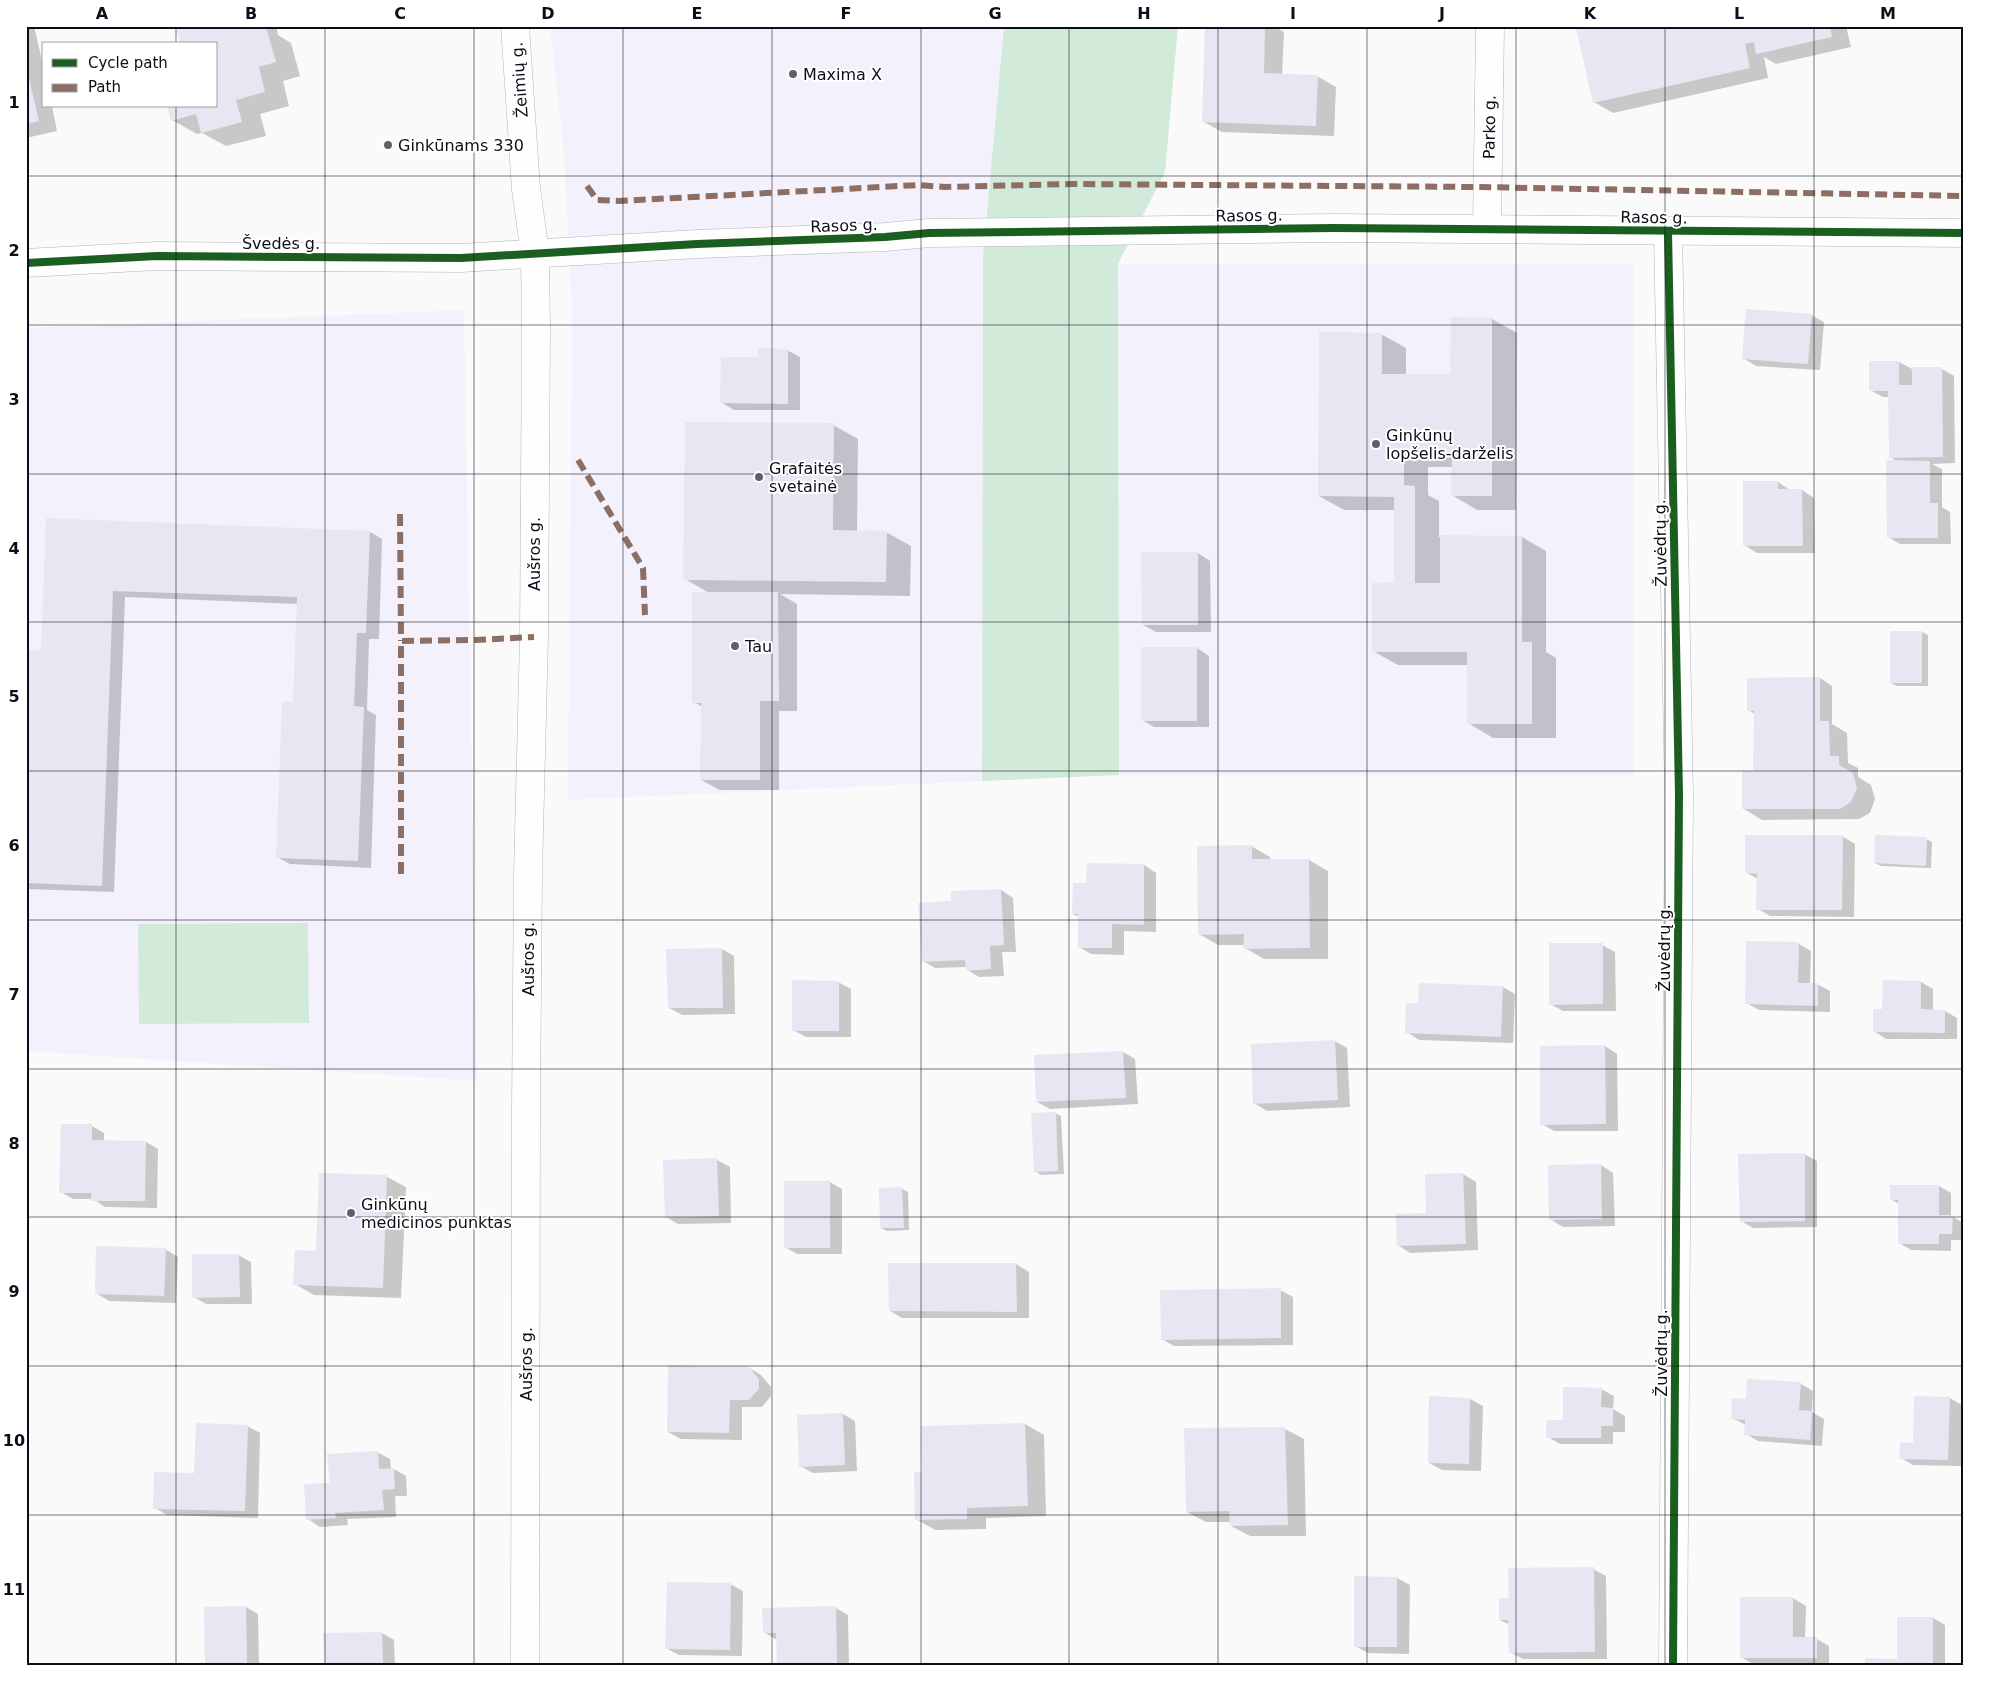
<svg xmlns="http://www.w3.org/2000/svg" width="1990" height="1691" font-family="'DejaVu Sans',sans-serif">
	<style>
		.built { fill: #f3f2fc }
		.green { fill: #d2eada }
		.shadow { fill: #0003 }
		.building { fill: #e7e6f2 }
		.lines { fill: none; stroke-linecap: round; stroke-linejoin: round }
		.street-casing { stroke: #b4b3ba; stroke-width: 29 }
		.primary-casing { stroke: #b4b3ba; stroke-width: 29 }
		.street { stroke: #fefefe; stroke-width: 28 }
		.primary { stroke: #fefefe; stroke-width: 28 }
		.quiet { stroke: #8d6e63; stroke-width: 6; stroke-dasharray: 12 6; stroke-linecap: butt }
		.cycleway-casing { stroke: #fff; stroke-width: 11 }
		.cycleway { stroke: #1b5e20; stroke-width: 8 }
		.grid { fill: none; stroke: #0e0c18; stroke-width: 1; stroke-opacity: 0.55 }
		.poi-dot { fill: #615f67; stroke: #fff; stroke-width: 2 }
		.labels { text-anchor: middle; stroke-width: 4; stroke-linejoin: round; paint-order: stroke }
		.poi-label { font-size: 16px; fill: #0e0c18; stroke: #fff; text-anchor: start }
		.street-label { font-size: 16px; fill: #0e0c18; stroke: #fff }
		.neatline { fill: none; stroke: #0e0c18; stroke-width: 2 }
		.grid-label { font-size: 16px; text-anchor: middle; font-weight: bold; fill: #0e0c18 }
	</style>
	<rect width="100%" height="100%" fill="#fafafa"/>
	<g class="built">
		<path d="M550 26H1004L983 257 982 781 568 800 572 313 564 154Z"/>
		<path d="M1118 264H1633V775H1119Z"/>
		<path d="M464 310 477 1081 26 1051V328Z"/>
	</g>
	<g class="green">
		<path d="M1004 26H1178L1165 172 1118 264 1119 775 982 781 983 257Z"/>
		<path d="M308 923 309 1023 139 1024 138 924Z"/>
	</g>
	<g class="shadow">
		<path d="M26 26H34L44 69V106H52L57 131 26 138Z"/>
		<path d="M177 26H276L278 35 291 43 300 76 283 81 289 106 260 114 266 136 226 146 202 133 197 134 172 120 216 106V44Z"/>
		<path d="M1207 26H1273L1284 32 1282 75 1317 76 1336 87 1334 136 1222 132 1204 122Z"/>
		<path d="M1588 26H1846L1851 47 1776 64 1764 57 1768 78 1613 113 1594 102Z"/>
		<path d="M1811 315 1824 322 1820 370 1756 366 1743 358Z"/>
		<path d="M1452 319H1492L1517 333 1516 510H1477L1452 495 1453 467H1428V495L1439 501V537H1522L1546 551V652L1556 658V738H1493L1468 723V665H1398L1373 651 1396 584 1395 510H1344L1319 496 1381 334 1406 348V375H1451Z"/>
		<path d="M787 350 800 357V410H734L721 402 759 358Z"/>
		<path d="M1899 362 1914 370 1942 369 1954 376 1955 463 1932 464 1942 469V507L1950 512 1951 544H1900L1888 537 1898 462 1890 457 1889 397H1883L1870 390Z"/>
		<path d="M833 425 858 439 857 532H886L911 546 910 596 780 594 797 604V711H779V790H720L701 780 702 707 694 702 709 593 685 579Z"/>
		<path d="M1778 482 1790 490H1802L1814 498 1815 553H1757L1744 545Z"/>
		<path d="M47 520 370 532 382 539 379 639H369L367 710 376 715 371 868 290 864 277 857 294 703 298 604 125 597 114 892 26 889V652H42Z"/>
		<path d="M1198 553 1210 561 1211 632H1156L1143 625Z"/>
		<path d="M1922 632 1928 635V686H1897L1891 683Z"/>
		<path d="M1197 648 1209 656V727H1154L1142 720Z"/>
		<path d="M1820 678 1832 686V724L1847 733 1848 763 1858 768V777L1871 785 1875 799 1870 813 1859 819 1762 820 1744 809 1755 772V714L1748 710Z"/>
		<path d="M1842 836 1855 844 1854 917 1770 916 1758 909V879L1747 873Z"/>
		<path d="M1926 839 1932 842 1931 868 1881 866 1875 863Z"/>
		<path d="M1251 846 1270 857V860H1309L1328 871V959H1264L1245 948V945H1218L1199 934Z"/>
		<path d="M1144 865 1156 873V932L1124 931V955L1091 954 1079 947V917L1073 914 1088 884Z"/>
		<path d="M1001 890 1013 898 1016 952H1002L1004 976 979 977 967 970V967L935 968 923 961 953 902Z"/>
		<path d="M1799 944 1811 951 1810 984H1817L1830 991V1012L1759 1010 1746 1003Z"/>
		<path d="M1602 945 1615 952 1616 1011H1563L1550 1004Z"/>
		<path d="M722 949 734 956 735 1014 682 1015 669 1008Z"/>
		<path d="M838 982 851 989V1037H806L793 1030Z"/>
		<path d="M1921 982 1933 989V1010L1945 1011 1957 1018V1039H1886L1874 1031 1883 1011Z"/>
		<path d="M1503 987 1515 994 1513 1043 1419 1040 1407 1032 1419 1004Z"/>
		<path d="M1335 1041 1347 1048 1350 1107 1267 1111 1254 1103Z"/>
		<path d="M1605 1046 1617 1054 1618 1131H1554L1542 1124Z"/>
		<path d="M1123 1052 1135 1059 1138 1104 1050 1109 1037 1102Z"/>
		<path d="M1055 1113 1061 1116 1064 1174 1041 1175 1035 1171Z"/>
		<path d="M92 1126 104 1133V1142H146L158 1149 157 1208 105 1207 93 1199H73L61 1192Z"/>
		<path d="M1804 1154 1817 1161V1227L1753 1228 1741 1221Z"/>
		<path d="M717 1160 730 1167 731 1223 678 1224 666 1217Z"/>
		<path d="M1601 1165 1613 1173 1615 1226 1563 1227 1550 1219Z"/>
		<path d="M1463 1174 1476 1182 1478 1250 1410 1253 1398 1245 1427 1214 1426 1176Z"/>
		<path d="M387 1177 406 1187 401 1298 314 1295 295 1284 317 1253Z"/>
		<path d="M830 1182 842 1189V1254H797L785 1247Z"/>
		<path d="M1939 1186 1951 1193V1216L1964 1223V1240H1951V1251L1911 1250 1899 1243V1204L1891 1199Z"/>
		<path d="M902 1189 908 1192 909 1230 887 1231 881 1228Z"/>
		<path d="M165 1249 178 1257 176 1303 109 1301 96 1293Z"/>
		<path d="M238 1255 251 1262 252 1304H206L194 1297Z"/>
		<path d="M890 1264H1016L1029 1272V1318H902L890 1311Z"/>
		<path d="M1280 1290 1293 1297V1345L1174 1346 1162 1339Z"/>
		<path d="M748 1367 761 1375 771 1387V1396L762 1407H742V1440L681 1439 668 1432Z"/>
		<path d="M1801 1384 1813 1391 1812 1412 1824 1419 1822 1446 1758 1441 1746 1434V1425L1732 1418Z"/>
		<path d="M1601 1389 1614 1396 1613 1409 1625 1416V1432H1613V1444H1560L1548 1437Z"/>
		<path d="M1430 1398 1470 1399 1483 1406 1481 1471 1442 1470 1429 1463Z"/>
		<path d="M1950 1398 1962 1405 1961 1466 1913 1465 1901 1458Z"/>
		<path d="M843 1414 855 1421 857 1471 813 1473 800 1466Z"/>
		<path d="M1025 1424 1044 1435 1046 1516 986 1518V1529L935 1530 916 1519 923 1473Z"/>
		<path d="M247 1426 260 1433 258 1518 167 1515 155 1508 195 1474Z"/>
		<path d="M1285 1429 1304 1439 1306 1536H1250L1231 1526V1522H1206L1187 1512Z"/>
		<path d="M377 1452 390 1459 391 1469H394L406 1476 407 1496H395L396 1517 347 1519 348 1525 320 1527 308 1519 331 1484Z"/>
		<path d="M1593 1569 1606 1576 1607 1659H1523L1510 1652V1625L1500 1620 1510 1599Z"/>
		<path d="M1356 1578H1397L1410 1585 1409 1654 1368 1653 1355 1646Z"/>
		<path d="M730 1584 743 1591 742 1656 679 1655 666 1648Z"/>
		<path d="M1741 1598H1793L1806 1606 1805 1638 1817 1639 1829 1646V1664H1753L1741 1657Z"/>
		<path d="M246 1607 258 1614 259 1665H207Z"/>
		<path d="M836 1608 848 1615 849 1665H778L777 1640 764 1632Z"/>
		<path d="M1933 1618 1945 1625V1665H1866L1898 1660Z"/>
		<path d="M382 1633 394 1640 395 1665H325Z"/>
	</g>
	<g class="building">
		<path d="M176 26H256V29L266 27 276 62 259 67 265 92 236 100 242 122 201 133 196 114 171 121 167 106H216V44H180Z"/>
		<path d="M1205 26H1265L1264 73 1318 75 1316 126 1202 122Z"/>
		<path d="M1583 26H1830L1832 37 1756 54 1754 42 1745 44 1750 68 1593 103 1576 28Z"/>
		<path d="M26 66 39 121 26 124Z"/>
		<path d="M1746 309 1812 314 1808 364 1742 359Z"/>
		<path d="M1451 317 1492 318V496H1451L1452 454 1404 453V485L1415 486V583H1440V535L1522 536V642H1532V724H1467V652H1372V583L1394 582V497L1318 496 1319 332 1382 333V374H1450Z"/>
		<path d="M758 348 788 349V404L720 403 721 357H758Z"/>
		<path d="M1869 361H1899V385H1912V367H1942L1943 457 1889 458 1888 391H1869Z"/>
		<path d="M685 422 834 423 833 530 887 531 886 582 683 580Z"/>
		<path d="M1886 460 1930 461V503H1938V538H1887Z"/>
		<path d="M1743 481H1778V489H1802L1803 546H1743Z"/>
		<path d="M46 518 370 531 366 633H357L354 706 364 707 358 861 276 858 282 702H293L297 597 113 591 102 886 26 883V650L41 651Z"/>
		<path d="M1141 552H1198V625H1142Z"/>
		<path d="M692 592H778L779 701H760V780H700L701 703H692Z"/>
		<rect x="1890" y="631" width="32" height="52"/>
		<rect x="1141" y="647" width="56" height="74"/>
		<path d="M1820 677V721H1829L1830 756H1839V765L1853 773 1857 788 1851 802 1840 809H1742V771H1753L1754 711H1747V678Z"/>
		<path d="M1745 835H1843L1842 910H1756L1757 874 1745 873Z"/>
		<path d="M1875 835 1927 837 1926 866 1874 863Z"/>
		<path d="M1252 845V859H1309L1310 948 1243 949 1244 934 1198 935 1197 846Z"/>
		<path d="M1087 863 1144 864V925L1112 924V948H1078V914H1072L1073 883H1086Z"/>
		<path d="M1001 889 1004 945 990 946 991 969 966 971 965 960 922 962 918 903 951 901V891Z"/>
		<path d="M1746 941 1799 942 1798 983H1818V1006L1745 1004Z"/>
		<path d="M1549 943H1603V1004L1549 1005Z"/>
		<path d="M722 948 723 1008H668L666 949Z"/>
		<path d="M792 980 839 981V1031H792Z"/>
		<path d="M1883 980 1921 981V1009L1945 1010V1033L1873 1032V1009H1882Z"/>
		<path d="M1419 983 1503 986 1501 1037 1405 1033 1406 1003H1418Z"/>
		<path d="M1335 1040 1338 1100 1253 1104 1251 1044Z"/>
		<path d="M1605 1045 1606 1124 1540 1125V1046Z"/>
		<path d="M1123 1051 1126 1098 1036 1102 1034 1055Z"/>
		<path d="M1056 1112 1058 1171 1034 1172 1031 1113Z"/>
		<path d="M61 1124H92V1140L146 1141 145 1201H91V1193H59Z"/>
		<path d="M1805 1153V1221L1740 1222 1738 1154Z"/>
		<path d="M717 1158 719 1216 665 1218 663 1160Z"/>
		<path d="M1601 1164 1602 1219 1549 1220 1548 1165Z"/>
		<path d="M319 1173 387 1175 383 1288 293 1285 295 1250 316 1251Z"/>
		<path d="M1463 1173 1466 1244 1397 1246 1396 1214 1426 1213 1425 1174Z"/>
		<rect x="784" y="1181" width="46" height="67"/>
		<path d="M1890 1185H1939V1215H1953L1952 1234H1939V1244H1898V1200H1890Z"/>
		<path d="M902 1187 904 1228H880L879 1188Z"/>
		<path d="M96 1246 166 1248 164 1296 95 1294Z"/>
		<path d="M192 1254H239L240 1297 192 1298Z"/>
		<path d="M888 1263H1016L1017 1312 889 1311Z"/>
		<path d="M1281 1288V1338L1161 1340 1160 1290Z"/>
		<path d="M668 1365 748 1366 759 1379V1389L749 1400H730L729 1433 667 1432Z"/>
		<path d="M1747 1379 1801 1382 1799 1410 1812 1411 1810 1440 1744 1435 1745 1420 1731 1419 1732 1398 1746 1399Z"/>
		<path d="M1563 1387 1602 1388 1601 1407 1613 1408V1426H1601V1438H1546V1420H1563Z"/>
		<path d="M1429 1396 1470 1398 1469 1464 1428 1463Z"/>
		<path d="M1914 1396 1950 1397 1948 1460 1899 1459 1900 1442 1913 1443Z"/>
		<path d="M843 1413 845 1465 799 1467 797 1415Z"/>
		<path d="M196 1423 248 1425 245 1511 153 1509 154 1472 194 1473Z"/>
		<path d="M1025 1423 1028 1506 967 1508V1519L915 1520 914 1472H922L921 1426Z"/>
		<path d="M1285 1427 1288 1525 1230 1526 1229 1511 1186 1512 1184 1428Z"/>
		<path d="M378 1451 379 1469 394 1468 395 1489 382 1490 384 1510 335 1513 336 1518 306 1520 304 1484 330 1483 327 1454Z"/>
		<path d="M1594 1567 1595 1652 1509 1653 1508 1620H1499V1598H1509L1508 1568Z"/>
		<path d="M1354 1576 1397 1577V1647H1354Z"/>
		<path d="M667 1582 731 1583 730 1650 665 1649Z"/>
		<path d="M1740 1597H1793V1637H1817V1658H1740Z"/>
		<path d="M246 1606 247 1665H205L204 1607Z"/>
		<path d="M836 1606 837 1665H777L776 1633H763L762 1608Z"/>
		<path d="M1897 1617H1933V1665H1865V1658L1897 1659Z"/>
		<path d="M382 1632 383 1665H324L323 1633Z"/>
	</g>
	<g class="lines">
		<g class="street-casing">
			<g id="street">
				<path d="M1487 228 1490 26"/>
				<path d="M1668 232 1679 795 1673 1665"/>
				<path d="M26 263 157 256 461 258 697 244 885 237 929 233 1334 228 1964 233"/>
			</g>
		</g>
		<g class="primary-casing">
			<path id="primary" d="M515 26 526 189 535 253 536 330 534 637 528 873 526 1109 525 1665"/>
		</g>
		<use href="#street" class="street"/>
		<use href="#primary" class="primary"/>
		<g class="quiet">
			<path d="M587 186 597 200 619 201 918 185 945 187 1073 184 1477 187 1964 196"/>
			<path d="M578 460 643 568 645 615"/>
			<path d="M400 514 401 641"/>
			<path d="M401 874V641L475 640 534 637"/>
		</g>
		<g class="cycleway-casing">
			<g id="cycleway">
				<path d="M1668 232 1679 795 1673 1665"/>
				<path d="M26 263 157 256 461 258 697 244 885 237 929 233 1334 228 1964 233"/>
			</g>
		</g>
		<use href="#cycleway" class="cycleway"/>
	</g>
	<path class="grid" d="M176 26V44M325 26V1665M474 26V1665M623 26V1665M772 26V1665M921 26V1665M1069 26V1665M1218 26V1665M1367 26V1665M1516 26V1665M1665 26V1665M1814 26V1665M176 106V1665M26 176H1964M26 325H1964M26 474H1964M26 622H1964M26 771H1964M26 920H1964M26 1069H1964M26 1217H1964M26 1366H1964M26 1515H1964"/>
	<g class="poi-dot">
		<circle cx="793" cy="74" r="5"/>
		<circle cx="388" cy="145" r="5"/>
		<circle cx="1376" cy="444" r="5"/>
		<circle cx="759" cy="477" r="5"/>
		<circle cx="735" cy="646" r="5"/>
		<circle cx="351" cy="1213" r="5"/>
	</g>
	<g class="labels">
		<g class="poi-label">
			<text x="803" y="80">Maxima X</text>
			<text x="398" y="151">Ginkūnams 330</text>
			<text x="1386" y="441">Ginkūnų<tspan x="1386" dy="18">lopšelis-darželis</tspan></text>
			<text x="769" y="474">Grafaitės<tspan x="769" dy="18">svetainė</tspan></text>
			<text x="745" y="652">Tau</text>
			<text x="361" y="1210">Ginkūnų<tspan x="361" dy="18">medicinos punktas</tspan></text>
		</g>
		<g class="street-label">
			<text transform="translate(519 80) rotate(-94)" y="6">Žeimių g.</text>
			<text transform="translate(1489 127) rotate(-89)" y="6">Parko g.</text>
			<text transform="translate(1249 215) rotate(-1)" y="6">Rasos g.</text>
			<text transform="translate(1654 217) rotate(1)" y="6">Rasos g.</text>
			<text transform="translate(844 225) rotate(-2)" y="6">Rasos g.</text>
			<text x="281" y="249">Švedės g.</text>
			<text transform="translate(1660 543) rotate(-91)" y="6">Žuvėdrų g.</text>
			<text transform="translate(534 554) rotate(-90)" y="6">Aušros g.</text>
			<text transform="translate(1664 948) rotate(-90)" y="6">Žuvėdrų g.</text>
			<text transform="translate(528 959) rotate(-90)" y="6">Aušros g.</text>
			<text transform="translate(1661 1353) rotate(-90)" y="6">Žuvėdrų g.</text>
			<text transform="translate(526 1364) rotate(-90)" y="6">Aušros g.</text>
		</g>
	</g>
	<rect width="1990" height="1691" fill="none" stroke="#ffffff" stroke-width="55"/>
	<rect x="42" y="42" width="175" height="65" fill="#ffffff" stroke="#9f9ea3"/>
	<rect x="52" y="59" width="25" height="8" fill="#1b5e20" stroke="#9f9ea3"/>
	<text x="88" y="68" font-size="15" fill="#0e0c18">Cycle path</text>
	<rect x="52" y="84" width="25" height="8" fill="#8d6e63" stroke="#9f9ea3"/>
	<text x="88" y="92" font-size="15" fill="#0e0c18">Path</text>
	<rect x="28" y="28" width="1934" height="1636" class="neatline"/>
	<g class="grid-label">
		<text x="102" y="19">A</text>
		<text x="251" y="19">B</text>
		<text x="400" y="19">C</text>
		<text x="548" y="19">D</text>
		<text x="697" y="19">E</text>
		<text x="846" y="19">F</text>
		<text x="995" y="19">G</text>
		<text x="1144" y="19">H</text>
		<text x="1293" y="19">I</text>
		<text x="1442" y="19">J</text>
		<text x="1590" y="19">K</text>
		<text x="1739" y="19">L</text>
		<text x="1888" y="19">M</text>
		<text x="14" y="108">1</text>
		<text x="14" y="256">2</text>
		<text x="14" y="405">3</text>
		<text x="14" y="554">4</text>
		<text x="14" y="702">5</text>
		<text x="14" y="851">6</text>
		<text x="14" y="1000">7</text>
		<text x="14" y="1149">8</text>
		<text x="14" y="1297">9</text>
		<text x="14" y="1446">10</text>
		<text x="14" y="1595">11</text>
	</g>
</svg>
